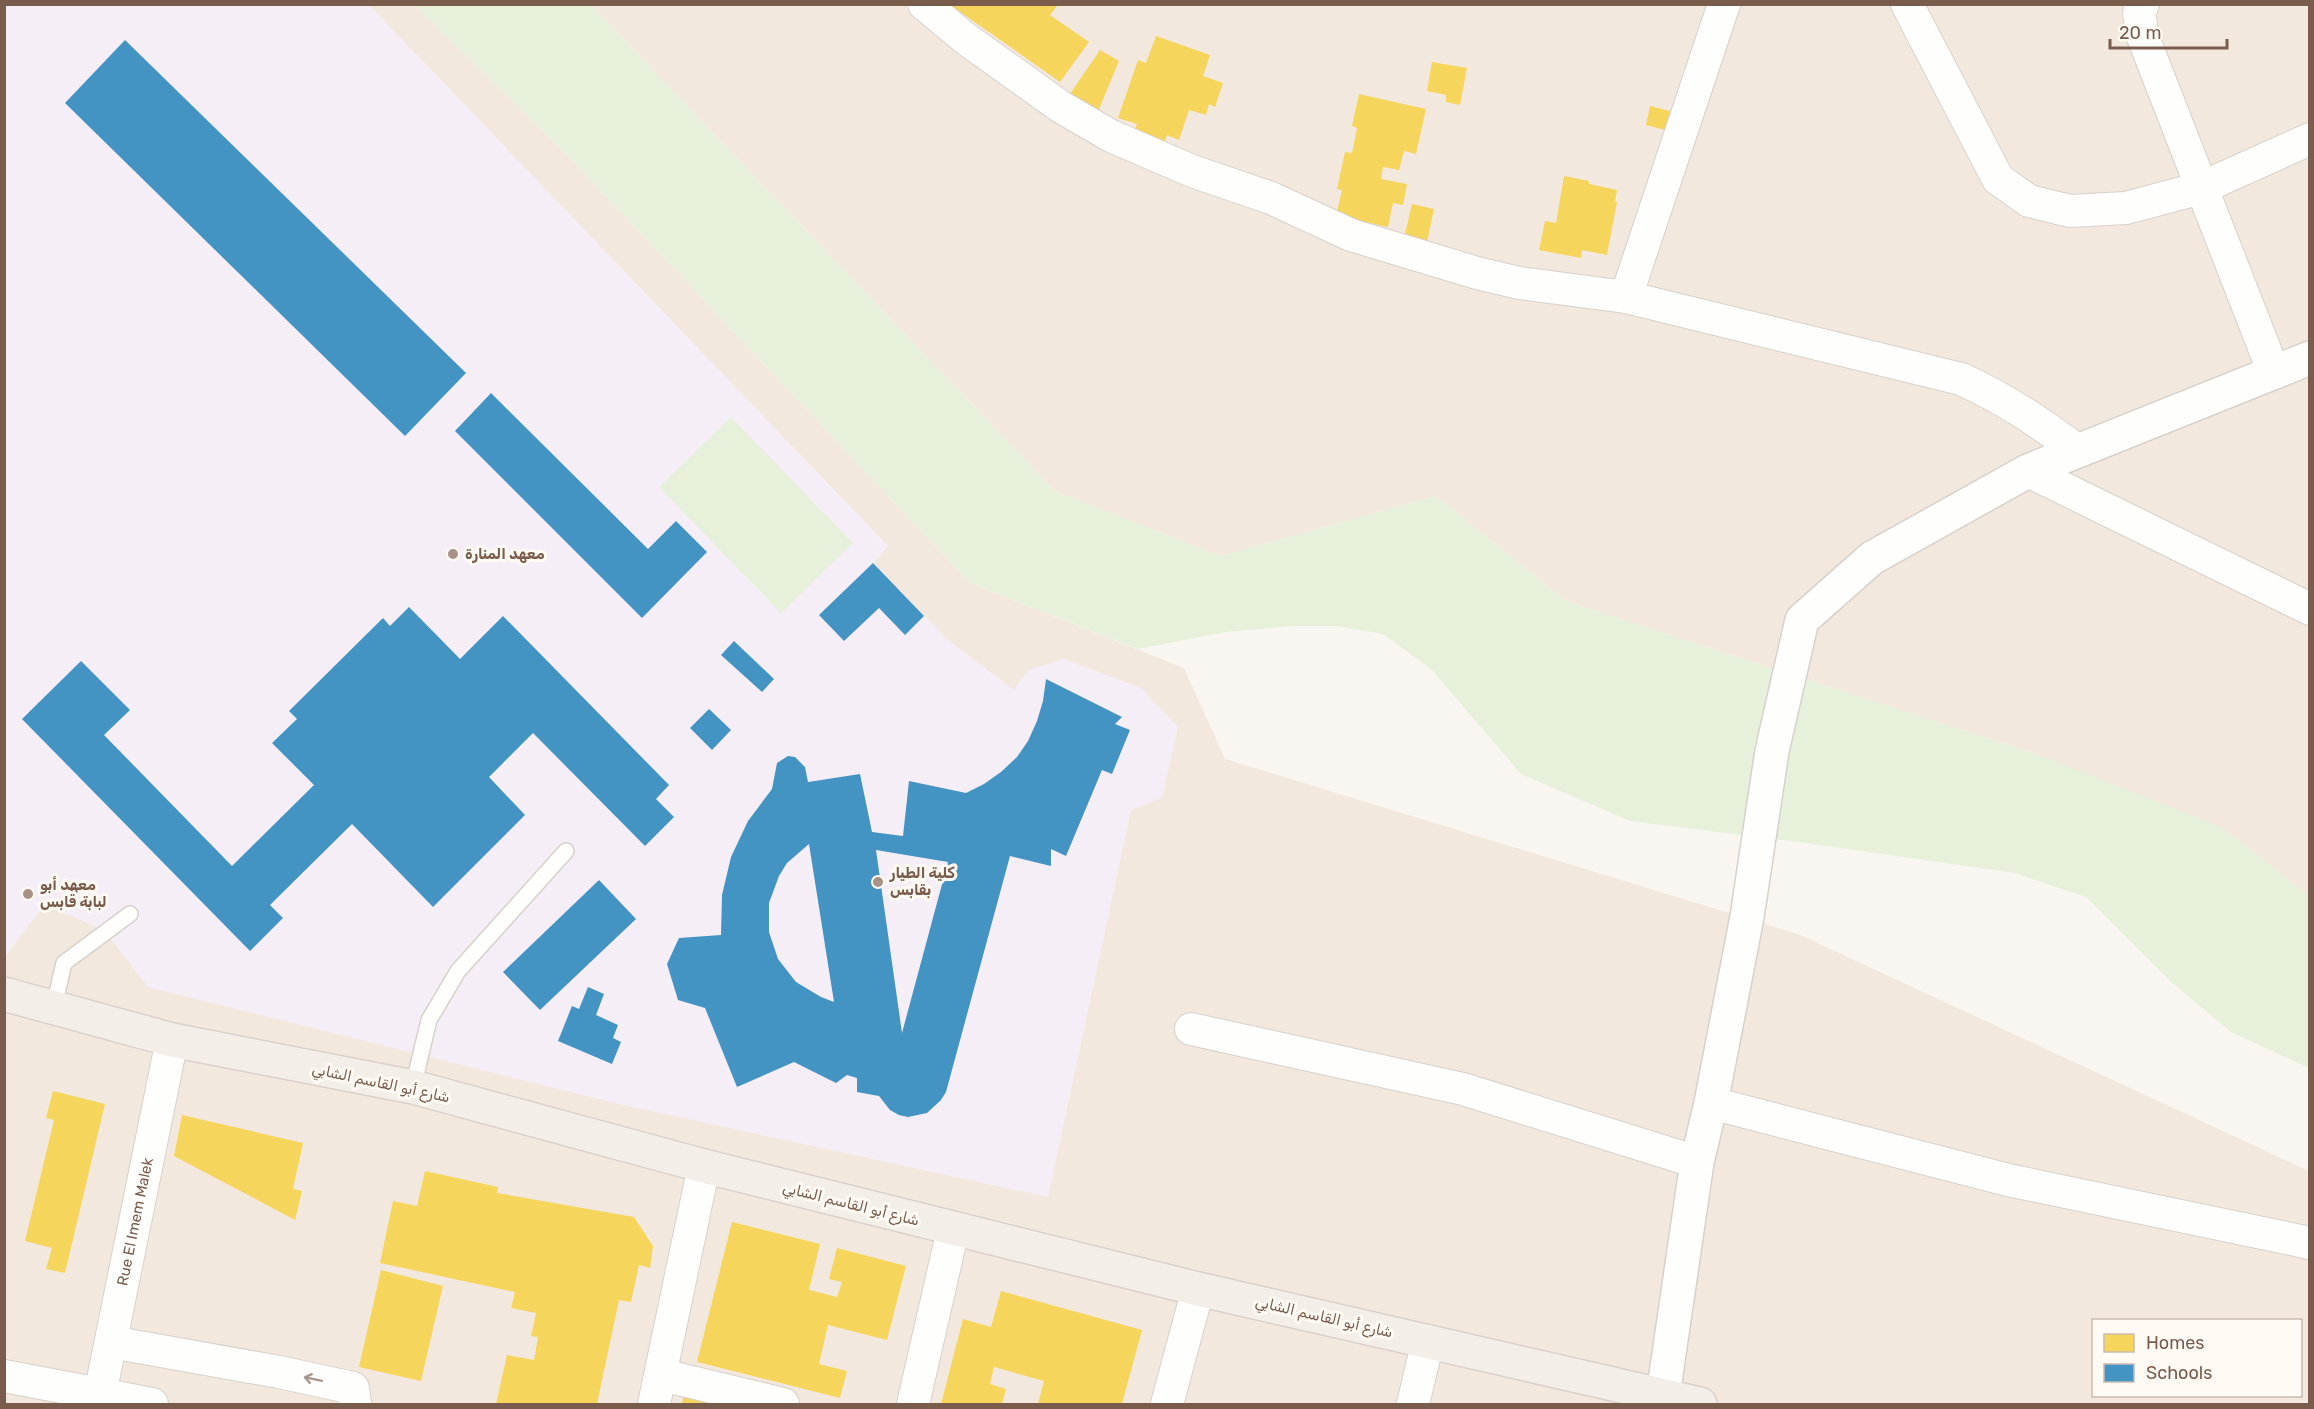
<svg xmlns="http://www.w3.org/2000/svg" width="2314" height="1409" font-family="Rubik,Vazirmatn,sans-serif">
	<style>
		.residential { fill: #f2e8de; fill-rule: evenodd }
		.education { fill: #f6eef6 }
		.green { fill: #e7f0db }
		.homes { fill: #f6d55c }
		.schools { fill: #4393c3; fill-rule: evenodd }
		.lines { fill: none; stroke-linecap: round; stroke-linejoin: round }
		.service-casing { stroke: #d7d1cb; stroke-width: 18 }
		.minor-casing { stroke: #d7d1cb; stroke-width: 34 }
		.tertiary-casing { stroke: #d7d1cb; stroke-width: 36 }
		.primary-casing { stroke: #dad1cc; stroke-width: 36 }
		.service { stroke: #fefefd; stroke-width: 15 }
		.minor { stroke: #fefefd; stroke-width: 32 }
		.tertiary { stroke: #fefefd; stroke-width: 33 }
		.primary { stroke: #f3eee8; stroke-width: 33 }
		.oneway { stroke: #a8958b }
		.poi-dot { fill: #a69286; stroke: #fffaf3; stroke-width: 2 }
		.labels { text-anchor: middle; stroke-width: 6; stroke-linejoin: round; paint-order: stroke }
		.poi-label { font-size: 15px; font-weight: bold; fill: #7a5c4d; stroke: #fffaf3; text-anchor: start }
		.street-label { font-size: 15px; fill: #7a5c4d; stroke: #fffaf3 }
	</style>
	<rect width="100%" height="100%" fill="#f9f5f0"/>
	<g class="residential">
		<path d="M5 5H415L571 159 970 583 1184 668 1225 759 1798 934 2309 1171V1404H5ZM2094 1320H2300V1396H2094Z"/>
		<path d="M591 5H2309V896L2039 755 1566 601 1436 496 1221 556 1055 491Z"/>
	</g>
	<path class="education" d="M5 5H369L888 546 874 563 949 641 1014 690 1028 670 1064 659 1141 688 1178 727 1162 798 1131 810 1048 1197 619 1104 148 987 105 931 45 904 5 957Z"/>
	<g class="green">
		<path d="M415 5H591L1055 491 1221 556 1436 496 1566 601 2039 755 2222 827 2309 896V1068L2231 1032 2170 981 2086 897 2015 873 1799 842 1630 821 1521 774 1431 669 1383 634 1336 626H1293L1226 632 1138 649 970 583 571 159Z"/>
		<path d="M731 417 853 543 781 613 659 487Z"/>
	</g>
	<g class="homes">
		<path d="M949 4H1055L1057 6 1050 15 1089 42 1060 82Z"/>
		<path d="M1156 36 1210 55 1203 76 1223 83 1215 107 1209 104 1206 115 1189 110 1179 140 1167 135 1162 149 1132 139 1137 124 1118 118 1138 60 1146 63Z"/>
		<path d="M1100 50 1119 61 1092 126 1061 107Z"/>
		<path d="M1432 62 1467 68 1460 105 1446 102V95L1427 91Z"/>
		<path d="M1359 94 1426 109 1416 154 1404 151 1399 170 1383 167 1381 179 1407 184 1403 205 1393 203 1388 227 1336 216 1342 190 1337 189 1345 152 1352 153 1357 128 1352 126Z"/>
		<path d="M1650 106 1670 111 1665 130 1646 125Z"/>
		<path d="M1564 176 1589 181V184L1617 190 1615 202H1617L1607 255 1582 250 1581 258 1539 250 1545 221 1556 223Z"/>
		<path d="M1412 204 1434 209 1424 256 1401 251Z"/>
		<path d="M53 1091 105 1104 65 1273 46 1269 52 1248 25 1241 54 1120 46 1118Z"/>
		<path d="M182 1115 303 1143 293 1189 302 1191 295 1220 174 1156Z"/>
		<path d="M425 1171 498 1187 497 1193 634 1217 653 1246 650 1268 639 1265 631 1302 619 1300 597 1404H496L507 1355 534 1360 538 1337 531 1336 536 1313 511 1308 515 1292 380 1263 393 1201 417 1206Z"/>
		<path d="M732 1222 820 1244 809 1290 837 1297 842 1282 829 1279 837 1248 906 1266 887 1340 828 1325 819 1364 847 1371 840 1398 697 1362Z"/>
		<path d="M381 1270 443 1286 421 1381 359 1367Z"/>
		<path d="M1001 1291 1142 1330 1122 1404H1038L1044 1381 994 1367 990 1384 1006 1389 1002 1404H941L963 1319 991 1327Z"/>
		<path d="M684 1395 721 1404H682Z"/>
	</g>
	<g class="schools">
		<path d="M125 40 466 373 405 436 65 103Z"/>
		<path d="M491 393 648 549 676 521 707 552 642 618 455 431Z"/>
		<path d="M873 563 924 616 905 635 879 608 844 641 819 615Z"/>
		<path d="M409 607 460 659 503 616 669 785 656 799 674 817 645 846 533 733 489 777 525 815 433 907 352 824 270 905 283 918 250 951 22 719 81 661 130 710 104 735 232 866 314 785 272 743 297 719 289 711 383 618 390 626Z"/>
		<path d="M734 641 774 679 762 692 721 655Z"/>
		<path d="M1046 679 1122 717 1115 724 1130 730 1112 774 1102 770 1066 856 1051 849V866L1010 856 946 1092 941 1100 927 1113 908 1117 899 1115 890 1110 879 1096 857 1092V1078L847 1075 836 1083 794 1062 737 1087 705 1008 678 1000 667 964 679 938 721 935 722 895 731 857 748 821 772 789 777 763 788 756 795 757 805 767 808 782 860 774 872 832 903 836 909 781 966 793 984 784 1001 772 1017 757 1028 741 1037 721 1043 701ZM809 844 834 1002 821 997 796 982 778 959 769 932V903L779 876 787 863ZM876 850 948 862 902 1033Z"/>
		<path d="M709 709 731 730 712 750 690 728Z"/>
		<path d="M599 880 636 919 540 1010 503 972Z"/>
		<path d="M588 987 604 994 596 1015 618 1025 613 1038 621 1042 612 1064 558 1041 572 1006 579 1009Z"/>
	</g>
	<g class="lines">
		<g class="service-casing">
			<g id="service">
				<path d="M54 1006 64 963 130 914"/>
				<path d="M413 1087 429 1020 458 971 566 851"/>
			</g>
		</g>
		<g class="minor-casing">
			<g id="minor">
				<path d="M924 4 966 39 1061 107 1111 136 1192 171 1271 198 1351 235 1477 273 1519 283 1626 297 1961 379C2004 398 2040 423 2077 450"/>
				<path d="M1907 4 1998 179 2029 201 2070 211 2126 208 2201 188 2310 139"/>
				<path d="M2143 4 2139 13 2143 37 2274 373"/>
				<path d="M1626 297 1724 4"/>
				<path d="M2028 471 2310 609"/>
				<path d="M1191 1029 1463 1089 1697 1162"/>
				<path d="M1711 1103 2008 1180 2310 1243"/>
				<path d="M111 1342 279 1372 353 1388 355 1404"/>
				<path d="M662 1375 783 1404"/>
				<path d="M4 1376 152 1404"/>
				<path id="s1" d="M98 1404 172 1040"/>
				<path d="M654 1404 704 1166"/>
				<path d="M913 1404 953 1230"/>
				<path d="M1167 1404 1198 1289"/>
				<path d="M1413 1404 1428 1341"/>
			</g>
		</g>
		<g class="tertiary-casing">
			<path id="tertiary" d="M1663 1395 1697 1162 1711 1103 1747 917 1772 751 1802 620 1872 558 2028 471 2310 358"/>
		</g>
		<g class="primary-casing">
			<path id="primary" d="M4 994 172 1040 413 1087 704 1166 1198 1289 1700 1404"/>
		</g>
		<use href="#service" class="service"/>
		<use href="#minor" class="minor"/>
		<use href="#tertiary" class="tertiary"/>
		<use href="#primary" class="primary"/>
	</g>
	<defs><path id="oneway-shaft" d="M-6 0H5M1.5-3L5.5 0L1.5 3" fill="none" stroke-width="1.6" stroke-linecap="round" stroke-linejoin="round" transform="scale(1.5)"/></defs>
	<use class="oneway" href="#oneway-shaft" transform="translate(313 1379) rotate(-168)"/>
	<g class="poi-dot">
		<circle cx="453" cy="554" r="6"/>
		<circle cx="878" cy="882" r="6"/>
		<circle cx="28" cy="894" r="6"/>
	</g>
	<g class="labels">
		<g class="poi-label">
			<text x="465" y="559">معهد المنارة</text>
			<text x="890" y="878">كلية الطيار<tspan x="890" dy="17">بقابس</tspan></text>
			<text x="40" y="890">معهد أبو<tspan x="40" dy="17">لبابة قابس</tspan></text>
		</g>
		<g class="street-label">
			<text transform="translate(381 1083) rotate(12)" y="5">شارع أبو القاسم الشابي</text>
			<text transform="translate(851 1204) rotate(14)" y="5">شارع أبو القاسم الشابي</text>
			<text dy="5" stroke="none"><textPath href="#s1" startOffset="186">Rue El Imem Malek</textPath></text>
			<text transform="translate(1324 1317) rotate(13)" y="5">شارع أبو القاسم الشابي</text>
		</g>
	</g>
	<rect width="2314" height="1409" fill="none" stroke="#7a5c4d" stroke-width="12"/>
	<rect x="2092" y="1319" width="210" height="78" fill="#fffaf3" stroke="#cabbb1" stroke-width="1.5"/>
	<rect x="2104" y="1334" width="30" height="18" fill="#f6d55c" stroke="#cabbb1" stroke-width="1.5"/>
	<text x="2146" y="1349" font-size="18" fill="#7a5c4d">Homes</text>
	<rect x="2104" y="1364" width="30" height="18" fill="#4393c3" stroke="#cabbb1" stroke-width="1.5"/>
	<text x="2146" y="1379" font-size="18" fill="#7a5c4d">Schools</text>
	<path d="M2110 39v9h117v-9" fill="none" stroke="#7a5c4d" stroke-width="3"/>
	<text x="2119" y="39" font-size="18" fill="#7a5c4d" stroke="#fffaf3" stroke-width="4.5" paint-order="stroke">20 m</text>
</svg>
